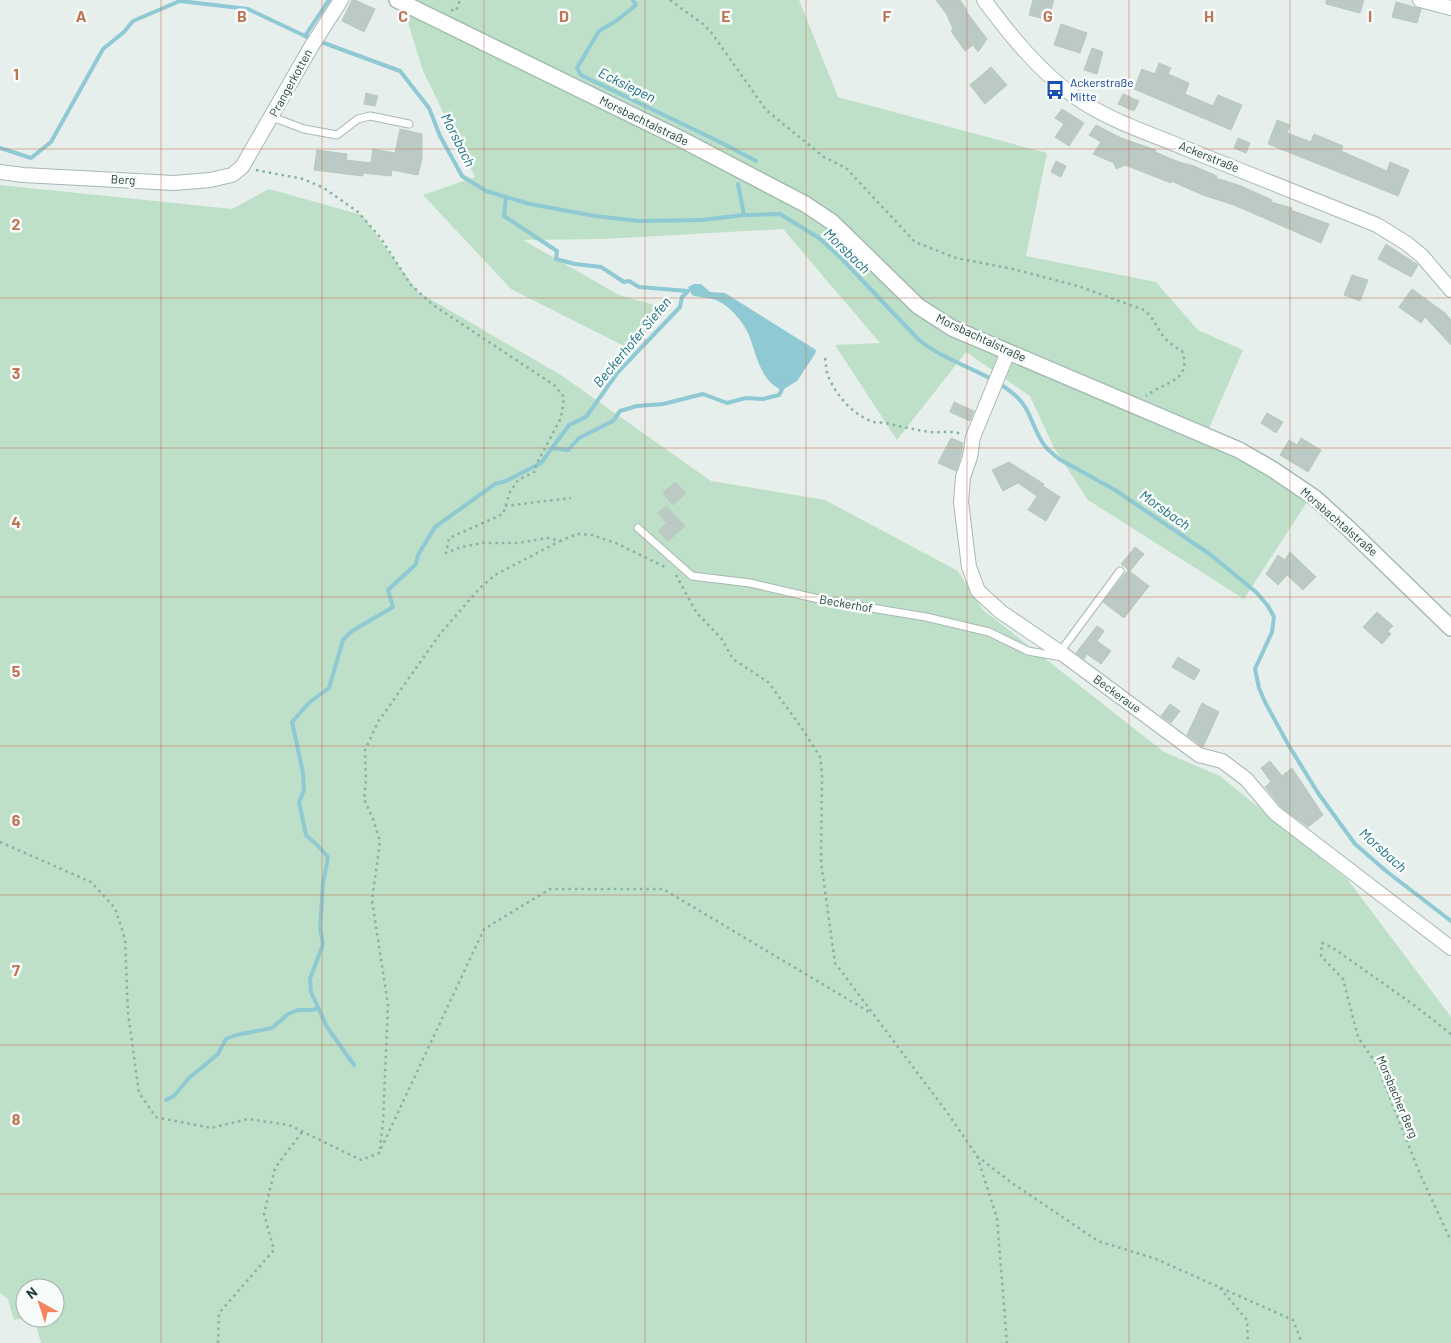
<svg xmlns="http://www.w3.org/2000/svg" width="1451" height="1343" font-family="Barlow,sans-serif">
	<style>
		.green { fill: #bfe0c8 }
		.water { fill: #8ec9d4 }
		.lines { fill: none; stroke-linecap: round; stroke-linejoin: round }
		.stream { stroke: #8ec9d4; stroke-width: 4 }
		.building { fill: #bbcac4; stroke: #b8c9c2 }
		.lane-casing { stroke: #a8b8b2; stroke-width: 9 }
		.street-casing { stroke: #a8b8b2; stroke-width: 16 }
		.secondary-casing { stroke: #a4bbb3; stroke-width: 18 }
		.path { stroke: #86b3a5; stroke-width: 2.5; stroke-dasharray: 2.5 4; stroke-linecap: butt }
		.lane { stroke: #fff; stroke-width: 7 }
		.street { stroke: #fff; stroke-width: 14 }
		.secondary { stroke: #fff; stroke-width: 15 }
		.grid { fill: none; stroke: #c07456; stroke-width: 1; stroke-opacity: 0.55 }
		.labels { text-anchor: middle; stroke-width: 5; stroke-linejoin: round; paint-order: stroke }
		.street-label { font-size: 12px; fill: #24423a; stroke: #f7fbf9 }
		.transit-label { font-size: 12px; fill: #164399; stroke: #f7fbf9; text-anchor: start }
		.water-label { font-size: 14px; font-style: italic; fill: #1c6f80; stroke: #f7fbf9 }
		.grid-label { font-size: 16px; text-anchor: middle; font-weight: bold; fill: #c07456; stroke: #f7fbf9; stroke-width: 5; stroke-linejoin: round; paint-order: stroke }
	</style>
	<rect width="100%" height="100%" fill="#e6efeb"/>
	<g class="green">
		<path d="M401 0H799L838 97 1047 153 1026 256 1156 282 1198 330 1243 350 1203 442 1238 456 1279 481 1307 502 1244 599 1088 500 1054 448 1030 396 966 352 897 440 835 345 880 343 783 229 603 239 523 240 619 295 661 307 624 346 511 289 423 195 475 177 423 71Z"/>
		<path d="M0 185 232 209 269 189 362 215 418 292 561 375 711 481 825 500 958 571 982 609 1164 752 1220 776 1348 880 1451 1017V1343H41L34 1318H55V1288H25V1318L14 1320 8 1299 0 1293Z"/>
	</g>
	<path class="water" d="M694 284H701L710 292 725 293 816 350 815 354 797 381 782 390C761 382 756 354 749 335 743 322 731 307 718 301 711 297 700 298 692 295L688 287Z"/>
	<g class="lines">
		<g class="stream">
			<path d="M633 0 636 5 616 21 599 31 577 68 581 75 724 144 756 161"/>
			<path d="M305 36 329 0"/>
			<path d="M0 148 31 158 51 142 103 49 124 32 133 21 180 1 248 9 305 36 400 71 429 108 440 136 462 176 486 191 530 204 595 216 639 221 702 220 744 215 780 214 819 238 841 258 919 340C949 364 988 371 1016 396 1031 409 1033 431 1045 446 1049 451 1054 455 1059 459L1115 490 1211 555 1257 593 1268 606 1274 617 1272 632 1255 669 1259 688 1265 702 1289 746 1318 793 1355 844 1386 871 1451 921"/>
			<path d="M738 184 744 215"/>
			<path d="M552 448 568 450 579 438 613 421 620 411 637 406 663 404 703 394 727 403 746 398 763 399 779 395 784 385"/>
			<path d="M354 1065 327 1027 311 992 310 979 323 944 320 928 323 884 328 857 317 845 306 835 299 802 304 790 303 773 292 722 310 702 329 688 343 640 352 631 393 607 388 590 416 564 418 555 435 527 495 484 506 481 541 463 569 425 586 417 618 372 680 307 682 297 688 291 639 287 629 281 624 282 601 267 575 264 556 259 557 251 504 216 506 197"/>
			<path d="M166 1100 174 1096 189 1078 218 1054 226 1039 236 1035 272 1028 288 1014 298 1010H313L317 1008"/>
		</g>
	</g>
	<g class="building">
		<path d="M352 0H355L375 9 364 32 342 21Z"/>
		<path d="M936 0H960L967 10 966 11 987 39 978 52 973 45 965 51 951 31 953 29 947 15Z"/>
		<path d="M1033 0H1054L1048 20 1029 15Z"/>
		<path d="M1326 0H1364L1360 13 1326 4Z"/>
		<path d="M1396 2 1421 9 1417 23 1392 17Z"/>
		<path d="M1061 24 1087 33 1080 53 1054 45Z"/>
		<path d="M1092 48 1103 52 1097 74 1084 70Z"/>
		<path d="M1159 63 1171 68 1168 74 1189 83 1185 94 1213 106 1218 95 1242 105 1231 130 1134 89 1142 69 1155 74Z"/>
		<path d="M991 67 1007 85 985 104 970 85Z"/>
		<path d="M366 93 378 96 375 106 364 104Z"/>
		<path d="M1123 94 1139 101 1134 111 1118 104Z"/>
		<path d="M1062 109 1084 123 1069 146 1055 137 1064 124 1055 118Z"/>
		<path d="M1277 120 1290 125 1287 133 1311 142 1314 134 1343 146 1341 151 1387 171 1390 162 1409 170 1398 196 1268 144Z"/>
		<path d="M1096 125 1121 138 1156 150 1155 152 1179 162 1194 166 1217 176 1216 178 1241 186 1272 200 1271 202 1292 208 1291 210 1329 224 1321 243 1234 205 1203 195 1171 181V183L1125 165 1116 169 1114 163 1093 154 1101 142 1089 135Z"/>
		<path d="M400 129 422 134V159L418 175 392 170 391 176 363 173V176L314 170 317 150 347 154 346 160 371 163 373 149 395 153Z"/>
		<path d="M1238 138 1250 143 1246 153 1234 148Z"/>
		<path d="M1056 161 1066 166 1061 177 1051 172Z"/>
		<path d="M1386 244 1418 265 1411 277 1378 259Z"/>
		<path d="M1352 275 1368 280 1360 301 1344 295Z"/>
		<path d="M1412 289 1445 313 1451 320V345L1425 317 1421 323 1399 307Z"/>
		<path d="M954 402 974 411 970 421 950 412Z"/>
		<path d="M1267 413 1283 422 1276 433 1261 423Z"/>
		<path d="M951 438 963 443 961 455 956 471 938 463Z"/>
		<path d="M1301 438 1321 450 1308 472 1280 455 1289 440 1297 445Z"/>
		<path d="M1009 462 1044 484 1043 486 1060 497 1046 521 1028 510 1037 496 1018 483 1003 491 992 470Z"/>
		<path d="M675 482 686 493 673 505 663 493Z"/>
		<path d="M666 506 685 526 668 541 658 531 667 523 658 513Z"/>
		<path d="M1135 547 1144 554 1130 571 1121 564Z"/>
		<path d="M1290 552 1316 577 1303 590 1287 575 1278 585 1266 574 1278 555 1285 560Z"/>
		<path d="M1128 570 1149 586 1124 618 1103 602Z"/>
		<path d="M1377 612 1393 626 1388 631 1391 634 1382 644 1363 627Z"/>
		<path d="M1097 626 1104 631 1097 641 1111 651 1101 664 1087 654 1084 659 1076 653Z"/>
		<path d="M1178 657 1200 670 1194 680 1172 667Z"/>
		<path d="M1202 703 1219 712 1203 747 1187 735Z"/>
		<path d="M1170 704 1180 711 1171 723 1161 716Z"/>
		<path d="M1270 761 1282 776 1292 768 1323 815 1308 827 1281 807 1265 787 1271 782 1261 768Z"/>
	</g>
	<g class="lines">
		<g class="lane-casing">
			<g id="lane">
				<path d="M272 117 304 129 337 135 358 119 370 116 409 124"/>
				<path d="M638 528 692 576 750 583 823 600 926 617 989 632 1028 651 1062 657"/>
				<path d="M1060 652 1120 571"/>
			</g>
		</g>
		<g class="street-casing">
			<g id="street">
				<path d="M984 0C1010 35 1039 71 1074 96 1107 120 1149 133 1187 149 1250 174 1313 200 1377 225L1406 243 1422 256 1451 290"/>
				<path d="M1420 0 1451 8"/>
				<path d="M0 172 23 175 174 183 210 180 232 175 242 167 311 47 341 0"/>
				<path d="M1008 352 973 437 970 457 963 477 961 502 969 567 978 591 1001 612 1060 652 1199 755 1222 761 1246 779 1275 813 1451 948"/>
			</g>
		</g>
		<g class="secondary-casing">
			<path id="secondary" d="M397 0 679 138 805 204 832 222 918 306 952 328 1239 450 1272 469 1315 498 1347 527 1451 628"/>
		</g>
		<g class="path">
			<path d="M670 0 703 24 711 32 766 110 824 157 846 168 915 242 956 258 1013 269 1078 286 1144 310C1153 317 1155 324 1161 333 1165 340 1174 347 1182 351 1193 382 1163 382 1146 396"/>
			<path d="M451 10 456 11 460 0"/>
			<path d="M256 170 303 179 324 188 358 212 380 237 411 285 433 305 554 385 564 397 561 418 536 465V471L518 480 510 492 503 514 449 538 446 553 461 547 482 543H518L548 538 560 541 577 534 592 535 618 544 667 568"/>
			<path d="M825 358C826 363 826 368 827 373 834 393 853 416 874 422 878 423 884 422 889 424 903 427 916 430 930 432 941 433 951 430 961 434"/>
			<path d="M505 506 571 498"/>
			<path d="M676 575 696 612 721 638 733 659 768 682 799 724 820 757 822 774 821 862 835 963 949 1115 977 1156 997 1218 1007 1343"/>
			<path d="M0 842 91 882 115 908 125 939 128 1013 139 1093 156 1117 211 1128 248 1119 289 1125 361 1160 379 1153 484 929 550 889H663L871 1013"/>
			<path d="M1451 1034 1414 1005 1333 948 1322 943 1321 956 1343 979 1358 1037 1377 1065 1420 1174 1451 1241"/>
			<path d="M380 1149 383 1122 388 1005 372 900 380 841 373 819 364 799 366 781 365 750 378 722 440 634 479 589 495 575 560 541"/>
			<path d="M977 1156 1012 1183 1098 1241 1156 1259 1293 1320 1302 1343"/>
			<path d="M1220 1288 1247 1320 1248 1343"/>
			<path d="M218 1343 219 1313 274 1250 264 1214 275 1168 302 1132"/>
		</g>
		<use href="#lane" class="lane"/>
		<use href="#street" class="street"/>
		<use href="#secondary" class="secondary"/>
	</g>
	<path class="grid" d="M161 0V1343M322 0V1343M484 0V1343M645 0V1343M806 0V1343M967 0V1343M1129 0V1343M1290 0V1343M0 149H1451M0 298H1451M0 448H1451M0 597H1451M0 746H1451M0 895H1451M0 1045H1451M0 1194H1451"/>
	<defs>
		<g id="bus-bare" transform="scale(1.5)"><path d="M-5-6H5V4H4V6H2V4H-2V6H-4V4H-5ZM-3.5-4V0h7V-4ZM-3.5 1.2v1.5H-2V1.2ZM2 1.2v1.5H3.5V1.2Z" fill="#1a4fb4" stroke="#f7fbf9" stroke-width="2.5" paint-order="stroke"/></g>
	</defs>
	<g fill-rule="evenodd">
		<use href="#bus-bare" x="1055" y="90"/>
	</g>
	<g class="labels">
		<g class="street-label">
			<text transform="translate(291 83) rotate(-61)" y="4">Prangerkotten</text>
			<text transform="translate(644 121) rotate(26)" y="4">Morsbachtalstraße</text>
			<text transform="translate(1209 157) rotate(22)" y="4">Ackerstraße</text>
			<text transform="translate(123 180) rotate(3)" y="4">Berg</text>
			<text transform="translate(981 338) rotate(25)" y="4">Morsbachtalstraße</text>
			<text transform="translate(1339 522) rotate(41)" y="4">Morsbachtalstraße</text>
			<text transform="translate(846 604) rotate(10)" y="4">Beckerhof</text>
			<text transform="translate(1117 694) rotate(36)" y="4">Beckeraue</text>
			<text transform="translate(1397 1097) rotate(67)" y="4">Morsbacher Berg</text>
		</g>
		<g class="transit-label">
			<text x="1070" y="87">Ackerstraße<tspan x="1070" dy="14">Mitte</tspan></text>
		</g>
		<g class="water-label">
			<text transform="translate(627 85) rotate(26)" y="5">Ecksiepen</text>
			<text transform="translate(458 140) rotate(63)" y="5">Morsbach</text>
			<text transform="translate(847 251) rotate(44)" y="5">Morsbach</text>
			<text transform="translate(632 342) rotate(-50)" y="5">Beckerhofer Siefen</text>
			<text transform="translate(1165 510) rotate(35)" y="5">Morsbach</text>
			<text transform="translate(1383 850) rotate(42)" y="5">Morsbach</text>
		</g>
	</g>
	<g class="grid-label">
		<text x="81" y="22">A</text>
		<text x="242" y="22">B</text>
		<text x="403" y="22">C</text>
		<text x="564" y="22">D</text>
		<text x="726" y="22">E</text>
		<text x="887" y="22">F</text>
		<text x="1048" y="22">G</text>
		<text x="1209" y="22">H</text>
		<text x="1370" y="22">I</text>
		<text x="16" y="80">1</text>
		<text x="16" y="230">2</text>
		<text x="16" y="379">3</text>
		<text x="16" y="528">4</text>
		<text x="16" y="677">5</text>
		<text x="16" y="826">6</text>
		<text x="16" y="976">7</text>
		<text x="16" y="1125">8</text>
	</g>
	<g transform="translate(40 1303) rotate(321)"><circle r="24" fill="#f7fbf9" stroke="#a3b1ad"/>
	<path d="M0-4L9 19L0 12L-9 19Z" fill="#f4845f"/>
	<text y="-8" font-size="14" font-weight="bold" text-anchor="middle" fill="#24423a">N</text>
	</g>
</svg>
